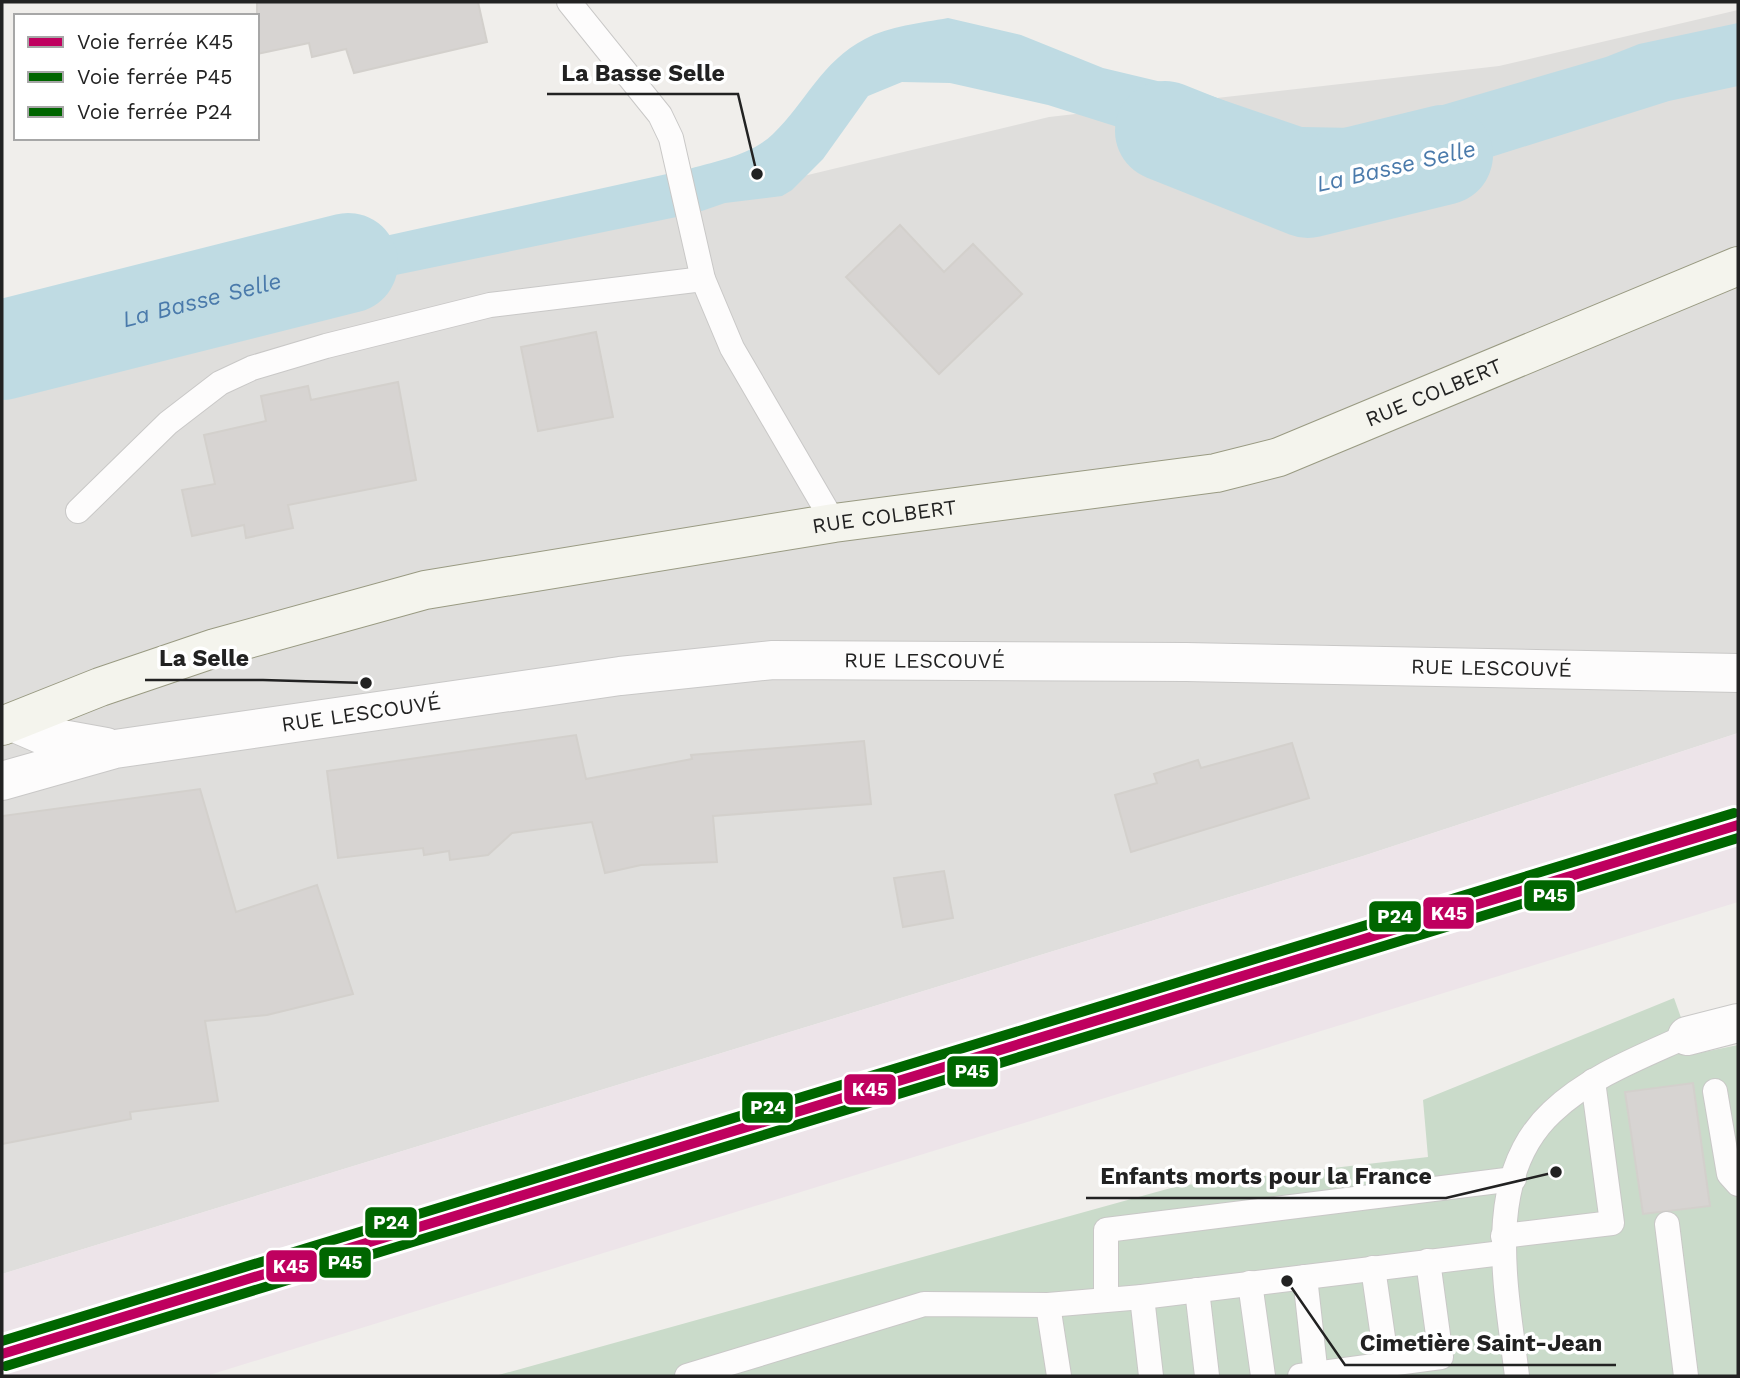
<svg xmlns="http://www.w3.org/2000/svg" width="1740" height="1378" font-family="'Work Sans',sans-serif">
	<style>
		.residential { fill: #dfdedc }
		.industrial { fill: #ede4e9 }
		.cemetery { fill: #cadbca }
		.water { fill: #bfdbe3 }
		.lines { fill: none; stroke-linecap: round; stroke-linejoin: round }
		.river { stroke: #bfdbe3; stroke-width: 100 }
		.building { fill: #d7d4d2; stroke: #d3d0cc; stroke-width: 2 }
		.lane-casing { stroke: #c9c8c7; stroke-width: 26 }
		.street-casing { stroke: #c9c8c7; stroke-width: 40 }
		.secondary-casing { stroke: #999a82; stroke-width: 40 }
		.lane { stroke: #fdfcfc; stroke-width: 24 }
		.street { stroke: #fdfcfc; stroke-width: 38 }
		.secondary { stroke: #f4f4ed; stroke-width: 38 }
		.rail-1-casing { stroke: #fff; stroke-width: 16 }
		.rail-2-casing { stroke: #fff; stroke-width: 16 }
		.rail-3-casing { stroke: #fff; stroke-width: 16 }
		.rail-1 { stroke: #bf005f; stroke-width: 10 }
		.rail-2 { stroke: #060; stroke-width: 10 }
		.rail-3 { stroke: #060; stroke-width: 10 }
		.labels { text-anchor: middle; stroke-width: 7; stroke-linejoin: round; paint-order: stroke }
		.street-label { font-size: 21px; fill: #222; stroke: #fff }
		.water-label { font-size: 23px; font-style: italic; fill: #4a7aab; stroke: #fff }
		.leader { fill: none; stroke: #222; stroke-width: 2.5 }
		.callout-dot { fill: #222; stroke: #fff; stroke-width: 2.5 }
		.callout-label { font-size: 23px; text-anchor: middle; font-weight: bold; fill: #222; stroke: #fff; stroke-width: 7; stroke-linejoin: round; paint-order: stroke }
		.line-badge { stroke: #fff; stroke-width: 2.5 }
		.badge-label { font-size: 19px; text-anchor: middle; font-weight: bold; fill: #fff }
	</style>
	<rect width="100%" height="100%" fill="#f0eeeb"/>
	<path class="residential" d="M1738 10V733L1363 856 2 1274V369L1049 117 1499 66Z"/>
	<path class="industrial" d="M1738 733V902L206 1376H2V1274L1363 856Z"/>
	<path class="cemetery" d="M1674 998 1694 1054 1738 1045V1376H495L1178 1186 1428 1157 1423 1100Z"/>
	<path class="water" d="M948 18 1021 35 1103 68 1191 89 1302 127 1356 128 1381 123 1606 57 1639 44 1738 23V86L1669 101 1352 201 1048 105 950 83 902 82 868 96 823 159 792 190 782 196 725 203 696 213 217 312 208 275 685 170C715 161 750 156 773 134 807 101 821 62 865 39 889 26 921 23 948 18Z"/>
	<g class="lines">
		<g class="river">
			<path d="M1165 131 1308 188 1443 155"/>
			<path id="s1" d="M2 350 348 263"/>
		</g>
	</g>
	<g class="building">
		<path d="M257 2H478L487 42 354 73 346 49 312 57 309 43 257 54Z"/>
		<path d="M900 225 944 272 973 244 1022 294 939 374 846 277Z"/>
		<path d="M596 332 613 417 538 431 521 347Z"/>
		<path d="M398 382 416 480 288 505 293 528 246 538 244 525 192 536 182 490 215 484 204 435 266 421 261 396 308 386 311 400Z"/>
		<path d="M576 735 586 779 692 759 691 755 864 741 871 804 713 816 717 862 641 865 605 873 592 822 512 833 488 855 450 860 449 851 424 855 423 848 338 858 327 771Z"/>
		<path d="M1292 743 1309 798 1131 852 1115 795 1157 783 1154 774 1198 760 1201 768Z"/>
		<path d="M200 789 236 912 317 885 353 994 267 1015 205 1021 218 1101 130 1112 131 1119 2 1144V816Z"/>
		<path d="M944 871 953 918 903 927 894 878Z"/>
		<path d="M1693 1083 1710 1206 1643 1214 1625 1092Z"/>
	</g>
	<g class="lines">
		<g class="lane-casing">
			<g id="lane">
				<path d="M569 2 660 115 671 138 703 279 732 348 834 523"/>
				<path d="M78 511 168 423 220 383 252 368 326 346 490 305 703 279"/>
				<path d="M1715 1091 1729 1174 1738 1184"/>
				<path d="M1667 1224 1686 1376"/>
				<path d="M1503 1236 1612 1223 1593 1081"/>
				<path d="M1373 1268 1387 1365"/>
				<path d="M1305 1277 1316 1376"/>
				<path d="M1250 1283 1263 1376"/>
				<path d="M1197 1290 1207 1376"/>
				<path d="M1142 1297 1151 1376"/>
				<path d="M1106 1299V1230L1514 1179"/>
				<path d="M1048 1305 1059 1376"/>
				<path d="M687 1376 924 1304 1048 1305 1142 1297 1502 1253"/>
				<path d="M1300 1376 1441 1357 1428 1261"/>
				<path d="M1517 1376C1507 1292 1481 1178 1552 1112 1590 1076 1641 1057 1687 1036"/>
			</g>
		</g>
		<g class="street-casing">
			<g id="street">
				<path d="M15 723 45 736 106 747"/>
				<path id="s2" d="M2 781 115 749 620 676 773 660 1186 662 1738 673"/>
				<path d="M1687 1036 1738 1023"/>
			</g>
		</g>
		<g class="secondary-casing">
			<g id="secondary">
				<path id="s3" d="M2 726 100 687 215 648 425 590 834 523 1216 473 1279 457 1738 266"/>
			</g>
		</g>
		<use href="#lane" class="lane"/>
		<use href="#street" class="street"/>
		<use href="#secondary" class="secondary"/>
		<g class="rail-1-casing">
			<path id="rail-1" d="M2 1354 1738 825"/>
		</g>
		<g class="rail-2-casing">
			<path id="rail-2" d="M6 1366 1738 838"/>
		</g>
		<g class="rail-3-casing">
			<path id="rail-3" d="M2 1341 1734 813"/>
		</g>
		<use href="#rail-1" class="rail-1"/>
		<use href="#rail-2" class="rail-2"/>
		<use href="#rail-3" class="rail-3"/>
	</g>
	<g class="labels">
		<g class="street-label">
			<text dy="7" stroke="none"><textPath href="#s3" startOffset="1477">RUE COLBERT</textPath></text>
			<text dy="7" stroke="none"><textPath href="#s3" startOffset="910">RUE COLBERT</textPath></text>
			<text dy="7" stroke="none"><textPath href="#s2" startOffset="933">RUE LESCOUVÉ</textPath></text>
			<text dy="7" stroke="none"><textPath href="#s2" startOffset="1500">RUE LESCOUVÉ</textPath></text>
			<text dy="7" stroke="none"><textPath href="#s2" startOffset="366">RUE LESCOUVÉ</textPath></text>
		</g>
		<g class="water-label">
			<text transform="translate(1396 166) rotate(-13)" y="8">La Basse Selle</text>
			<text dy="8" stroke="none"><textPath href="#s1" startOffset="206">La Basse Selle</textPath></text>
		</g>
	</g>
	<path class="leader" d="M757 174L738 94H547M366 683L263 680H145M1556 1172L1446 1198H1086M1287 1281L1345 1365H1616"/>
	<g class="callout-dot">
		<circle cx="757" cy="174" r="7"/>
		<circle cx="366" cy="683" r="7"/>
		<circle cx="1556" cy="1172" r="7"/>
		<circle cx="1287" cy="1281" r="7"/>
	</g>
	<g class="callout-label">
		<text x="643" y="81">La Basse Selle</text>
		<text x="204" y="666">La Selle</text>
		<text x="1266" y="1184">Enfants morts pour la France</text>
		<text x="1481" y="1351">Cimetière Saint-Jean</text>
	</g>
	<g class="line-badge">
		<rect x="1523" y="879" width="53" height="33" rx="7" fill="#060"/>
		<rect x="1422" y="896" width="53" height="34" rx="7" fill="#bf005f"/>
		<rect x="1368" y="900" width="54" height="33" rx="7" fill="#060"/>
		<rect x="946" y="1055" width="53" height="33" rx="7" fill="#060"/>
		<rect x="843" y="1073" width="54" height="33" rx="7" fill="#bf005f"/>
		<rect x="741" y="1091" width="53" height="33" rx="7" fill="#060"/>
		<rect x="364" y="1206" width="54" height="33" rx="7" fill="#060"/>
		<rect x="318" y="1246" width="54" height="33" rx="7" fill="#060"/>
		<rect x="265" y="1249" width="53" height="34" rx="7" fill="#bf005f"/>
	</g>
	<g class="badge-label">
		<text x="1550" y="902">P45</text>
		<text x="1449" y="920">K45</text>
		<text x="1395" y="923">P24</text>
		<text x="972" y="1078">P45</text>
		<text x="870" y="1096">K45</text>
		<text x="768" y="1114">P24</text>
		<text x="391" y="1229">P24</text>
		<text x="345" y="1269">P45</text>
		<text x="291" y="1273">K45</text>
	</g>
	<rect width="1740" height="1378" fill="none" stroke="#222222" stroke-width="7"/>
	<rect x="14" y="14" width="245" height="126" fill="#ffffff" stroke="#a7a7a7" stroke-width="2"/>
	<rect x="28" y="37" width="35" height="10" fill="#bf005f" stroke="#a7a7a7" stroke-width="2"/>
	<text x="77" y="49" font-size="21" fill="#222222">Voie ferrée K45</text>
	<rect x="28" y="72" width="35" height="10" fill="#006600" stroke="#a7a7a7" stroke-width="2"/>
	<text x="77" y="84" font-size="21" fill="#222222">Voie ferrée P45</text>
	<rect x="28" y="107" width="35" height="10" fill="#006600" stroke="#a7a7a7" stroke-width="2"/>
	<text x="77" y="119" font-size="21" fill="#222222">Voie ferrée P24</text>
</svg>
